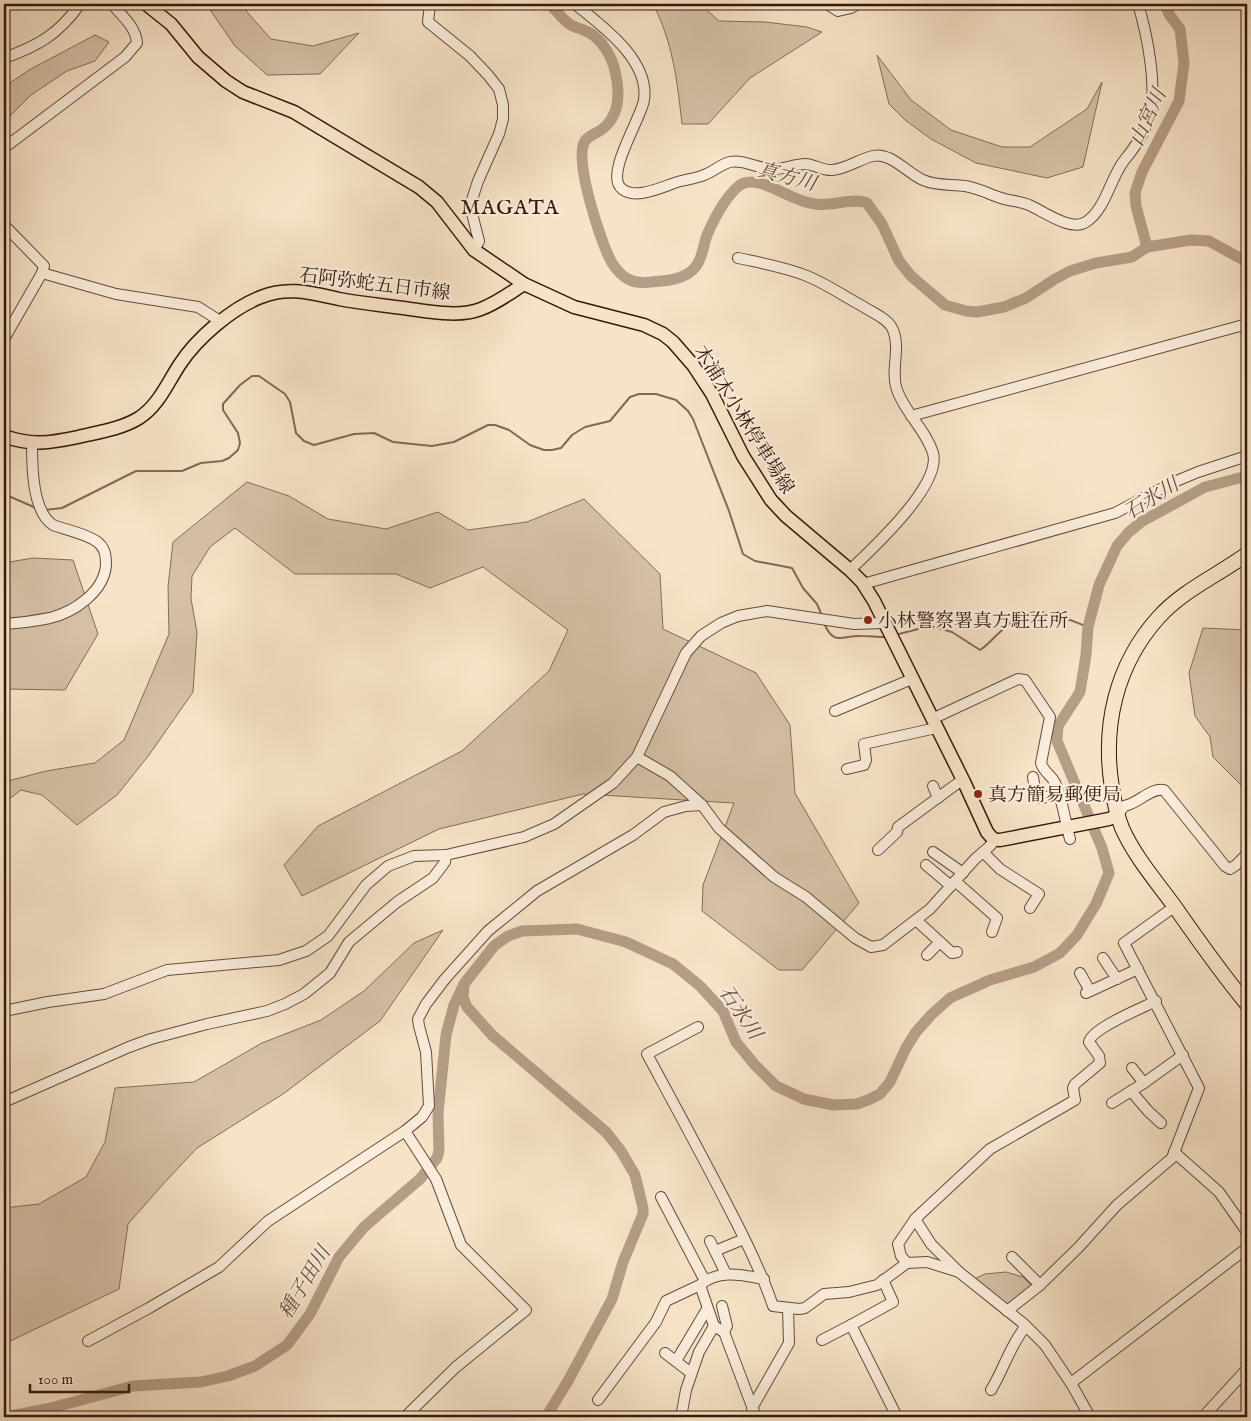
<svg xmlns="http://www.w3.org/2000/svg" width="1251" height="1421" font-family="'IM FELL English','Noto Serif JP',serif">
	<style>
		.green { fill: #d6c1a8; stroke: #866c5a }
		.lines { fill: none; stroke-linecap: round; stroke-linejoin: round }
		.stream { stroke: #826856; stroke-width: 2 }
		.river { stroke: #b59e88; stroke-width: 11 }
		.minor-casing { stroke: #664a3b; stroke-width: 12 }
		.major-casing { stroke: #35170c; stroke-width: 15 }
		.highway-casing { stroke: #35170c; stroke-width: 16 }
		.minor { stroke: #faeddb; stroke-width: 10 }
		.major { stroke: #f7e4c8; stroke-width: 12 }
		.highway { stroke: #f7e4c8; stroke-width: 14 }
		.poi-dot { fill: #8f2418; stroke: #faeddb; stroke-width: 2 }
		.labels { text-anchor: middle; stroke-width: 4.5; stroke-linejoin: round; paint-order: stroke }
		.street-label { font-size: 19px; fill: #35170c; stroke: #faeddb }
		.poi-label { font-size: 19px; fill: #35170c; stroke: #faeddb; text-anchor: start }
		.water-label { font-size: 20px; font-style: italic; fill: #684d3e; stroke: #faeddb }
		.quarter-label { font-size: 21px; letter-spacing: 1px; fill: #35170c; stroke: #faeddb }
	</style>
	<rect width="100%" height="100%" fill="#f7e4c8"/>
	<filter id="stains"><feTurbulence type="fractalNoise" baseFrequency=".004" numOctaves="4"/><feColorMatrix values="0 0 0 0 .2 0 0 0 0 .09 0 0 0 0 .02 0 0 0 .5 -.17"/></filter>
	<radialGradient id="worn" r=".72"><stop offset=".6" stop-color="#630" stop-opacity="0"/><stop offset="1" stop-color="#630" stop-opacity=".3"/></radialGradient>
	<g class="green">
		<path d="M206 4H240L271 39 313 46 359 33 320 74 267 75 235 46Z"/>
		<path d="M653 4H700L719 21 765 22 807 27 822 32 750 78 708 124H682C677 80 673 43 653 4Z"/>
		<path d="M95 35 109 42 95 61 67 71 31 95 4 122V87L29 70Z"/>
		<path d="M877 55 911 100 951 130 1002 147H1030L1087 109 1102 82 1083 167 1047 178 976 163 931 139 905 120 889 104Z"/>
		<path d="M247 482 289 496 328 519 386 529 438 512 468 530 527 522 584 499 660 574 663 629 756 673 790 725 795 793 859 903 802 970H779L702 911 703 885 734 803 583 794 439 829 302 896 284 865 318 826 462 751 549 671 568 630 483 567 430 588 396 574H295L235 528 210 547 192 576 191 599 197 632 193 692 149 755 117 795 77 825 42 795 21 790 4 803V782L46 771 95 763 124 740 169 634 168 587 173 542Z"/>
		<path d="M33 558 73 560 98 634 65 690 4 689V563Z"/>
		<path d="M1203 628 1247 630V785L1242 786 1213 757 1210 737 1195 716 1189 673Z"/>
		<path d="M443 930 380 1021 283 1094 197 1148 165 1182 128 1224 119 1289 4 1344V1208L39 1204 86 1177 105 1142 115 1088 194 1082 262 1043 321 1020 364 991 414 943Z"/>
		<path d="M1006 1272 1023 1277 1033 1287 1006 1312 972 1280 985 1274Z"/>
	</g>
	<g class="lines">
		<g class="stream">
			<path d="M4 494 36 508"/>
			<path d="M45 510 62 508 136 471H182L201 463 222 461 229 458 238 450 240 443 238 433 223 410V404L240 385 252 376H259L285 394 290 402 296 433 304 441 314 445 354 434 374 433 393 442 432 446 454 442 488 425H495L509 430 530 445 544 450H552L561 448 572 435 585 427 610 421 630 397 639 394H656L676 400 688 411 693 419 729 511 743 554 755 561 792 568 803 588 817 604 822 616"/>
			<path d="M824 623C834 647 842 635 861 636 869 636 877 637 886 637"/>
			<path d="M895 635 930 626 952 632 980 650C988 645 993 638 1000 632 1006 627 1012 620 1019 617 1041 605 1067 619 1088 627"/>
		</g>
		<g class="river">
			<path d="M549 4C557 10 562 20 571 25 576 28 583 29 588 32 602 39 612 57 615 71 620 92 621 116 601 130 595 134 587 136 584 143 575 164 601 243 612 263 616 269 622 276 628 279 638 285 651 282 661 281 676 280 693 275 699 261 703 253 704 243 707 235 714 219 726 196 740 185 748 180 758 182 766 185 782 191 798 202 815 204 831 207 853 197 867 203L882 224 899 261 911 276 945 305 966 311 977 312 1004 307 1026 298 1055 279 1070 271 1096 263 1132 257 1147 247 1191 240 1209 241 1247 262"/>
			<path d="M1147 247 1136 206 1135 193 1142 172 1179 101 1184 63 1180 29 1169 14 1165 4"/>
			<path d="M464 985 463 997 467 1007 492 1035 606 1132 621 1151 635 1175 643 1208V1214L623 1262 612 1299 568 1381 546 1417"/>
			<path d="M6 1417 51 1408 133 1386 201 1382 228 1376 255 1366 287 1345 310 1314 339 1257 364 1227 420 1179 437 1158 439 1151 438 1113 446 1035 454 1005 464 984 494 946 508 936 522 931 577 929 626 942 673 964 700 986 723 1011 736 1042 755 1065 776 1086 804 1099 833 1105 857 1104 868 1100 880 1094 890 1082 906 1048 916 1032 931 1015 950 998 990 980 1034 967 1060 953 1077 935 1096 904 1109 873 1102 848 1057 741 1058 726 1080 692 1086 655 1088 627 1099 585 1117 546 1128 533 1141 522 1205 487 1247 476"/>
		</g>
		<g class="minor-casing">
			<g id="minor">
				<path d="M430 4 428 22 470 56 488 75 499 89 503 105V119L499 134 478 181 470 206 479 241 474 250"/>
				<path d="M575 4C602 26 650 60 644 100 641 119 604 175 622 189 637 201 665 185 681 181 689 179 697 178 704 175 713 172 721 164 730 162 744 159 758 169 772 169 783 170 794 164 805 164 814 164 823 171 832 170 847 169 859 159 873 156 891 152 907 173 923 180 936 186 951 184 965 186 978 188 989 194 1001 198 1010 201 1020 201 1029 205 1043 211 1071 232 1086 222 1105 210 1110 180 1123 162 1133 150 1143 136 1148 121 1159 91 1147 34 1138 4"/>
				<path d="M827 4 838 11 851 8 857 4"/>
				<path d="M4 58C38 46 59 34 80 4"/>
				<path d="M4 148 125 57 137 43C136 27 122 16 112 4"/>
				<path d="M4 225 44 266 42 273 4 339"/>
				<path d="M738 258C761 263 785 267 807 276 827 284 845 297 864 307 873 313 889 319 893 330 901 349 890 371 897 390 905 413 926 430 933 453 942 485 872 549 850 570"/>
				<path d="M42 273 116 294 198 307 220 321"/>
				<path d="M911 416 1247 324"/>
				<path d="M863 584 1115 513 1174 482 1198 472 1247 456"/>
				<path d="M4 624C19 623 35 621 50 618 74 612 104 592 106 565 106 555 105 547 96 541 84 533 66 530 53 525 32 511 32 466 32 443"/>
				<path d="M835 711 912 679"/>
				<path d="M932 719 1018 679 1025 680 1050 717 1041 763C1044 773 1053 776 1056 785 1063 802 1065 821 1070 839"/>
				<path d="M637 757 670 776 702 805 719 828 774 877 806 897 855 938 871 947 883 945 930 909 975 859 989 847 995 840"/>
				<path d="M847 769 864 765 866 760 864 744 936 728"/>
				<path d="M1033 777 1036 796 1040 798 1059 795"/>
				<path d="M933 786 938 798"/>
				<path d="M1118 815 1124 806C1138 804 1151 787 1164 790L1225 866 1230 869 1236 865 1247 854"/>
				<path d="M878 850 897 832 898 827 962 780"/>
				<path d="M933 852 963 873"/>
				<path d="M983 852 1000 869 1039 894 1030 908"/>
				<path d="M926 865 951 886"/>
				<path d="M955 881 997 918 992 932"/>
				<path d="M916 920 952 953 957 952"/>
				<path d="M927 955 940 942"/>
				<path d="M1103 958 1117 979"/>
				<path d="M1080 973 1090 991"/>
				<path d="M1086 993 1138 969"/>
				<path d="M4 1011 48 1002 104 994 167 970 279 960 306 951 328 936 366 885 388 866 414 856 446 855 524 837 554 824 613 783 637 757 686 653 701 636 721 623 738 616 767 611 854 624 884 623"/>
				<path d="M698 1027 647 1054C675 1106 704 1159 731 1212 747 1243 762 1273 773 1306L799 1309 805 1308 824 1294 849 1292 877 1285 907 1263 927 1262 959 1272"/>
				<path d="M1132 1068 1144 1083"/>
				<path d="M1131 1091 1148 1111 1161 1123"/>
				<path d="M4 1102 129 1047 151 1039 207 1024 267 1011 285 1004 304 994 330 973 349 942 397 902 433 878 445 862 446 855"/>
				<path d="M1112 1103 1144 1083 1183 1055"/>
				<path d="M1174 1152 1219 1192 1247 1232"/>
				<path d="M661 1197 705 1281"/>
				<path d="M915 1219 931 1244 959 1272 1024 1324 1045 1345 1072 1385 1090 1417"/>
				<path d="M710 1241 726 1274"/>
				<path d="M715 1251 744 1239"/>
				<path d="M1012 1257 1040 1285"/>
				<path d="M907 1263 901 1256 898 1244 915 1219 990 1149 1075 1100 1073 1088 1075 1084 1100 1063 1099 1056 1089 1042C1092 1028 1142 1008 1156 1001"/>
				<path d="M883 1280 893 1302 851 1325 897 1417"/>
				<path d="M722 1306 727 1326 724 1332"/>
				<path d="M1007 1311 1040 1285 1078 1248 1117 1205 1172 1158 1199 1088 1124 943 1174 907"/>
				<path d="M822 1340 851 1325"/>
				<path d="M88 1341 149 1308 219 1267 268 1221 405 1131 422 1117 429 1106 426 1052 419 1026 418 1019 426 1004 445 979 488 931 537 891 633 835 664 812 686 806 702 805"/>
				<path d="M665 1353 691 1373"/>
				<path d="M676 1361 707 1309"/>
				<path d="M1071 1383 1247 1248"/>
				<path d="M991 1390C1004 1369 1010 1345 1026 1326"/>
				<path d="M598 1400 656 1322 666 1301 700 1285"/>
				<path d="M752 1408 789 1343 788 1308"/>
				<path d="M405 1417 456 1367 526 1310 461 1245 436 1179 405 1131"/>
				<path d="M681 1417 686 1390 699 1352 714 1326"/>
				<path d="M756 1417 724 1332 714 1326 700 1285C719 1269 742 1275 764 1279"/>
				<path d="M1203 1417 1247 1369"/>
			</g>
		</g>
		<g class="major-casing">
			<g id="major">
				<path d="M146 4 171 24 198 57 226 81 243 92 294 112 419 187 437 202 474 250 524 284 574 307 644 325 663 334 673 342 693 365 712 394 743 456 771 500 786 516 850 570 862 582 874 601 964 782 987 832C991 837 993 840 1000 840L1109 819 1118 815"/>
				<path d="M4 436C31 446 50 443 78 437 99 432 121 429 139 418 159 405 168 382 180 364 197 338 232 308 261 297 288 286 311 293 339 299 360 303 381 305 403 308 427 311 458 318 481 309 497 303 510 293 524 284"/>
			</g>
		</g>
		<g class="highway-casing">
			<path id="highway" d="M1247 554C1217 576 1183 590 1158 618 1116 665 1102 726 1112 788 1114 801 1117 815 1122 828 1135 857 1156 881 1175 907 1198 940 1221 973 1247 1004"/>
		</g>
		<use href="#minor" class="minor"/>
		<use href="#major" class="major"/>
		<use href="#highway" class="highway"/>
	</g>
	<g class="poi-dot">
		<circle cx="868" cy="620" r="5"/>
		<circle cx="978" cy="794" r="5"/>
	</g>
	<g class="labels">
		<g class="street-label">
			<text transform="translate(375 283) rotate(7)" y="7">石阿弥蛇五日市線</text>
			<text transform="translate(745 419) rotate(58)" y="7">木浦木小林停車場線</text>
		</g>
		<g class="poi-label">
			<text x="878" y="627">小林警察署真方駐在所</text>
			<text x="988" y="801">真方簡易郵便局</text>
		</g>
		<g class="water-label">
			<text transform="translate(1147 117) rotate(-65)" y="7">山宮川</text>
			<text transform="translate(787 176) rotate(15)" y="7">真方川</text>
			<text transform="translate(1151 498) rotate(-32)" y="7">石氷川</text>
			<text transform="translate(741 1012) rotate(56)" y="7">石氷川</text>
			<text transform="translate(304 1282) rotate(-59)" y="7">種子田川</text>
		</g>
		<g class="quarter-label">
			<text x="510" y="214">MAGATA</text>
		</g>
	</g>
	<rect width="1251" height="1421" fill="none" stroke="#f7e4c8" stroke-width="20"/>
	<rect x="5" y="5" width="1241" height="1411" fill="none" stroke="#35170c" stroke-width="2.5"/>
	<rect x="10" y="10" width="1231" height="1401" fill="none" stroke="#35170c"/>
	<path d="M30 1384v8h99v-8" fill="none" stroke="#35170c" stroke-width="2.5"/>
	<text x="38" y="1384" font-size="15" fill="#35170c" stroke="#faeddb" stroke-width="4" paint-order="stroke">100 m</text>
	<rect width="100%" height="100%" filter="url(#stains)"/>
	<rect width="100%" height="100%" fill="url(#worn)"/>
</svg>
